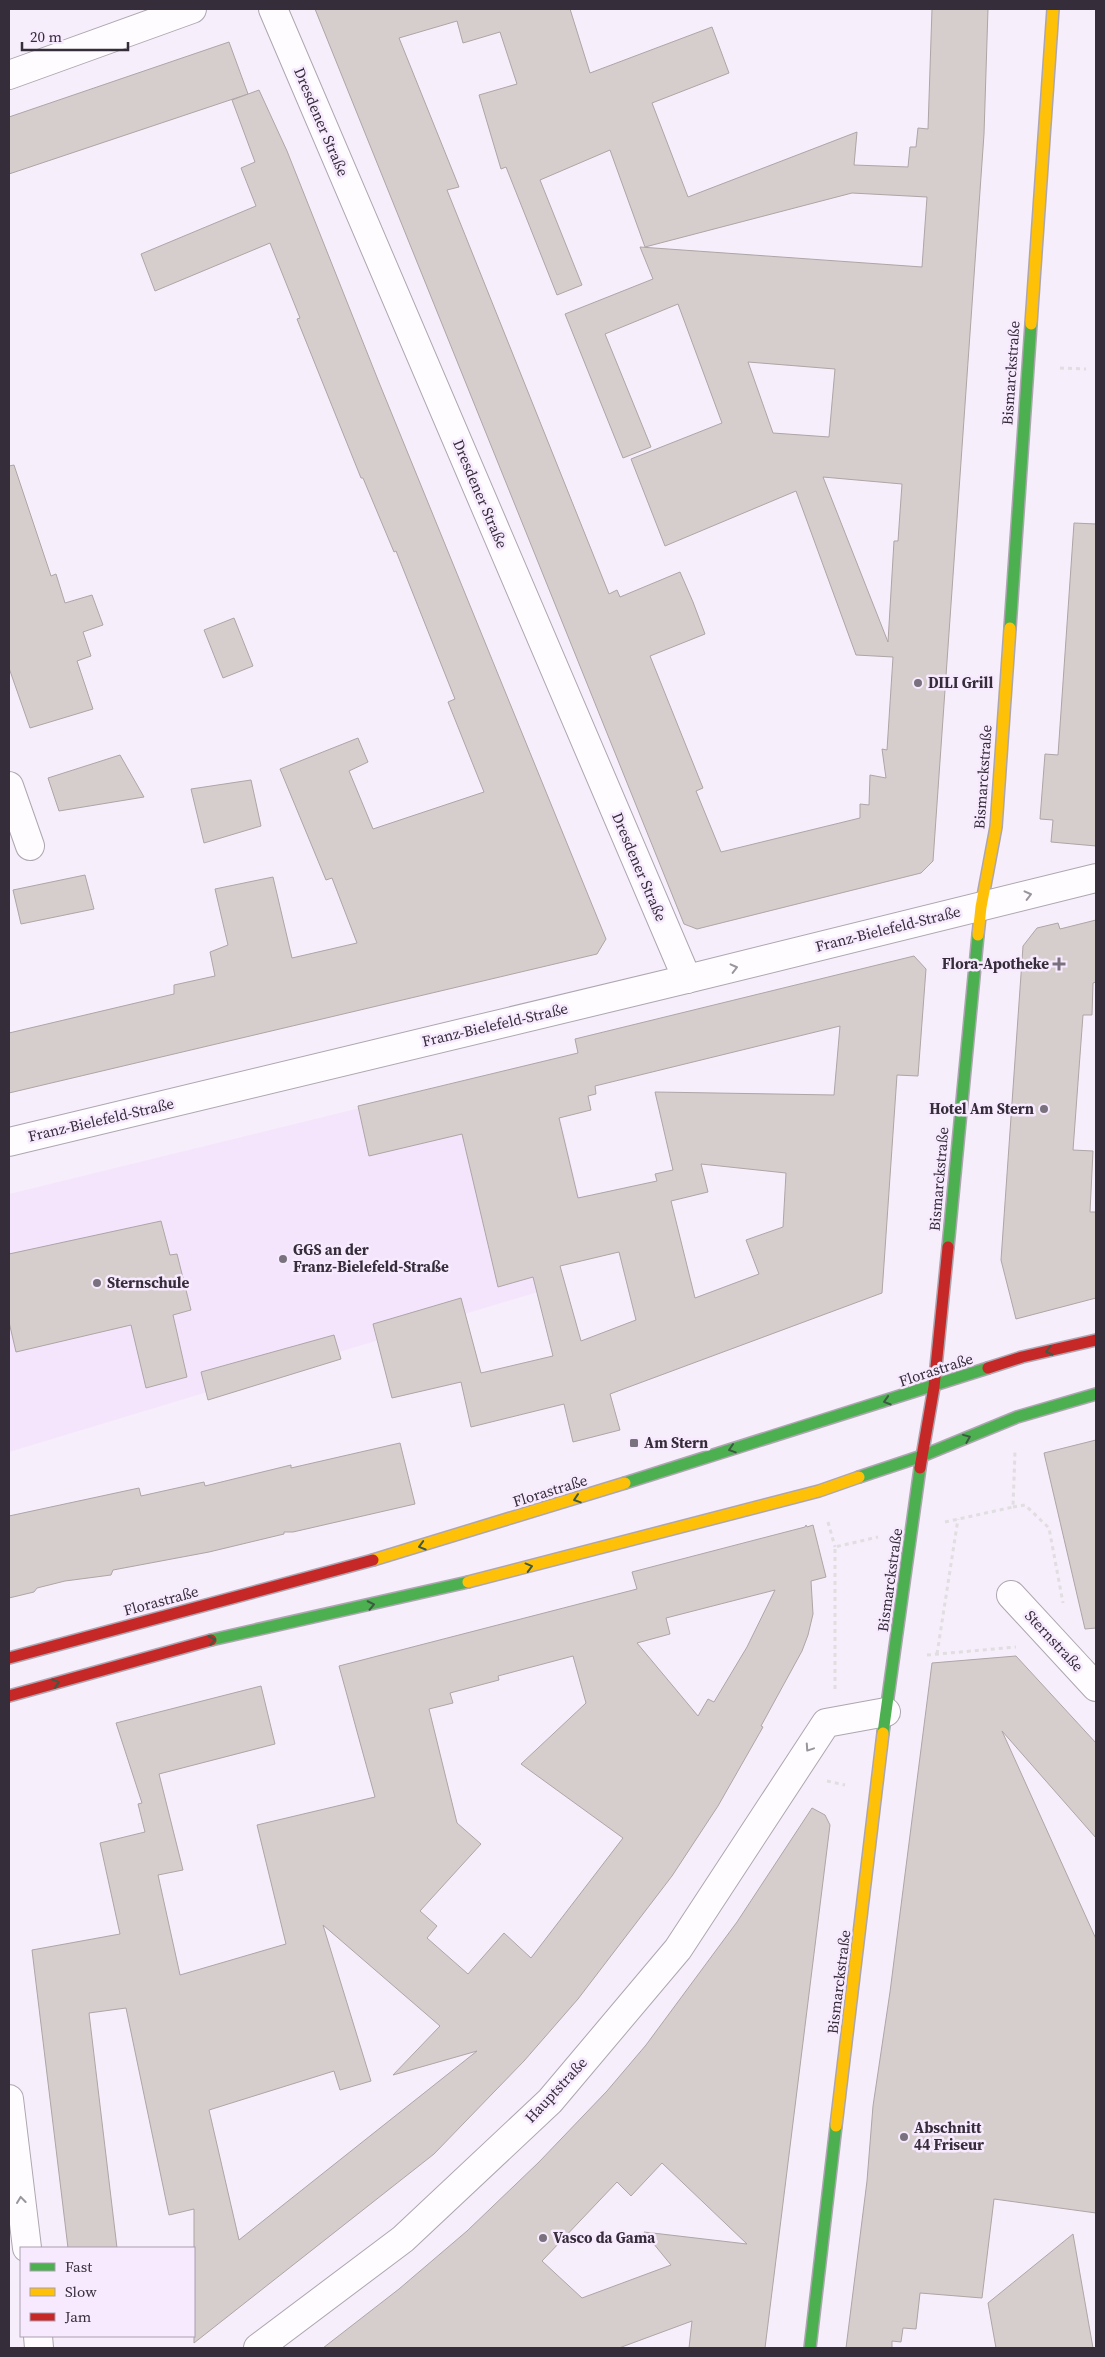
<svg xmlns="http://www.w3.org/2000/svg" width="1105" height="2357" font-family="'Source Serif 4',serif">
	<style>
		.built { fill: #f4e5fc }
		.building { fill: #d6cdcd; stroke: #aea5a6; fill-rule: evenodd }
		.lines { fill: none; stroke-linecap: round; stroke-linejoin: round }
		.street-casing { stroke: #ada6b1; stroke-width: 30 }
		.fast-casing { stroke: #ada6b1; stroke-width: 14 }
		.slow-casing { stroke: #ada6b1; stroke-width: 14 }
		.jam-casing { stroke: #ada6b1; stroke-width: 14 }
		.path { stroke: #e0dee1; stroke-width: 3; stroke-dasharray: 4 4; stroke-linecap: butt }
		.street { stroke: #fefcfe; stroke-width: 28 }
		.fast { stroke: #4caf50; stroke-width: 11 }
		.slow { stroke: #ffc107; stroke-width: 11 }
		.jam { stroke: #c62828; stroke-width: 11 }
		.oneway { stroke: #9a949c }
		.oneway2 { stroke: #3e5a42 }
		.poi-dot { fill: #79717d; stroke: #f7eafe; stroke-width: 2 }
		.labels { text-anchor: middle; stroke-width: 5; stroke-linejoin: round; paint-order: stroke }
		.street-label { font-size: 15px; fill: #362d3a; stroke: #f7eafe }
		.poi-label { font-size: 15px; font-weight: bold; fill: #362d3a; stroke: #f7eafe; text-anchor: start }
	</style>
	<rect width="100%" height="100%" fill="#f6eefa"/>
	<path class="built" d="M547 1062 579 1197 588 1195 595 1224 551 1234 564 1284 9 1452V1194Z"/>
	<g class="building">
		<path d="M315 9H570L590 73 712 27 729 73 652 103 688 197 857 132 854 165 908 167 910 147H916L918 128 928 129 932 9H988L984 134 933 861 921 873 697 929 684 924ZM457 21 463 43 500 32 517 84 479 95 501 169 506 167 557 295 582 285 540 180 610 150 645 247 852 193 927 197 922 267 640 247 653 279 565 314 623 458 651 447 605 334 678 304 722 423 631 459 665 546 796 491 856 655 893 657 887 750 882 749 886 778 870 775 869 805 860 804V818L721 852 696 791 703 788 650 656 705 634 693 602 680 572 620 597 617 590 609 594 447 190 459 187 399 38ZM748 362 835 369 829 437 773 433ZM823 477 902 484 898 541H894L888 642Z"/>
		<path d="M229 42 248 94 9 174V117Z"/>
		<path d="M259 90 287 151 378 380 606 939 597 954 9 1093V1033L174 994V985L215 976 210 952 228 945 215 889 273 877 292 958 357 943 332 878 326 880 280 769 358 738 368 762 349 771 373 829 484 792 448 702 455 699 396 551 394 552 363 478H361L297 319 300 318 270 243 155 291 141 254 256 206 241 168 255 162 232 100Z"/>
		<path d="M14 465 51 576 56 574 65 603 92 595 103 625 83 632 91 656 77 661 93 709 30 728 9 668V466Z"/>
		<path d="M1074 523 1096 524V846L1051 842 1053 820 1040 819 1045 754 1058 755Z"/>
		<path d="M234 618 253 666 223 678 204 630Z"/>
		<path d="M120 755 144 797 59 811 48 778Z"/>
		<path d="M251 780 261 826 204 843 191 789Z"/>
		<path d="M85 875 94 909 21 924 13 890Z"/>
		<path d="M1096 920V982L1093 983 1092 1015H1083L1073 1150 1093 1151 1090 1212H1096V1298L1016 1319 1001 1260 1023 946 1037 928 1058 923 1060 929Z"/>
		<path d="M914 956 926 969 918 1076 897 1075 882 1293 610 1394 620 1430 573 1442 564 1404 471 1427 461 1382 392 1398 373 1324 461 1298 481 1373 553 1356 533 1277 498 1287 462 1134 369 1156 358 1106 578 1053 575 1039ZM840 1026 834 1095 655 1092 673 1170 655 1174 657 1181 578 1198 559 1118 591 1110 588 1096 596 1094 595 1086ZM701 1164 786 1173 783 1227 746 1240 759 1274 695 1298 671 1201 708 1192ZM619 1252 636 1320 581 1341 560 1266Z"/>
		<path d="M161 1221 170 1255 177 1254 191 1310 173 1315 187 1377 146 1388 131 1325 16 1352 9 1322V1254Z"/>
		<path d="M334 1335 341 1359 208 1400 201 1372Z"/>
		<path d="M1096 1440V1628L1085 1629 1044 1453Z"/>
		<path d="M400 1443 415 1504 293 1532H284V1534L209 1552 113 1570 111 1575 65 1581 37 1588 34 1592 9 1598V1516L139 1488 141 1496 204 1482 205 1486 291 1465V1468Z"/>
		<path d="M806 1525 807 1527 813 1525 826 1577 811 1581 813 1614 808 1635 802 1651 761 1726 763 1727 718 1806 672 1876 578 1999 524 2061 434 2154 194 2343V2209L169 2215 126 2008 89 2013 117 2248H68L32 1950 120 1934 100 1843 145 1832 138 1804 142 1803 116 1723 261 1686 275 1744 159 1774 183 1870 158 1875 180 1975 286 1944 257 1825 375 1797 339 1666 637 1589 632 1572 805 1527ZM775 1590 747 1647 714 1702 708 1699 698 1716 637 1643 670 1634 666 1618ZM573 1656 586 1703 521 1764 623 1838 531 1958 504 1933 468 1974 427 1938 437 1926 420 1911 481 1844 457 1823 429 1709 453 1703 450 1693 499 1680 498 1676ZM323 1925 440 2026 393 2075 477 2051 239 2240 209 2110 334 2071 340 2090 371 2081Z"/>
		<path d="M1016 1656 1096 1743V1838L1002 1731 1096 1939V2213L994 2199 982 2298 920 2293 916 2329 903 2328 901 2342 892 2341V2348H846L867 2181 873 2106 890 1992 932 1663Z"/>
		<path d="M812 1808 825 1815 830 1825 765 2348H689L692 2321 619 2348H323L399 2289 467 2231 539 2162 607 2091 646 2045 737 1922ZM662 2163 747 2244 644 2232 671 2265 582 2298 542 2261 617 2182 631 2196Z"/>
		<path d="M1073 2234 1093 2348H996L988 2303Z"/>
	</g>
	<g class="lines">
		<g class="street-casing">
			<g id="street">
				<path d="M273 9 687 979"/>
				<path d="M9 75 192 9"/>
				<path d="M9 786 30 846"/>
				<path d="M9 1142 687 979 1096 878"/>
				<path d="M1011 1595 1096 1687"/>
				<path d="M9 2099 27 2248"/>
				<path d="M38 2336 39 2348"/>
				<path d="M258 2348 403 2239 550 2101 678 1949 826 1723 886 1712"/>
			</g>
		</g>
		<g class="fast-casing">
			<g id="fast">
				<path d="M1010 628 1031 324"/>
				<path d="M948 1247 978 935"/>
				<path d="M859 1477 922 1456 1017 1417 1096 1394"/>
				<path d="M625 1483 988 1368"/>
				<path d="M211 1640 468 1582"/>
				<path d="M883 1733 920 1468"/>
				<path d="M810 2348 836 2126"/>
			</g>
		</g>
		<g class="slow-casing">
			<g id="slow">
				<path d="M1031 324 1053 9"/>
				<path d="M978 935 981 907 996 827 1010 628"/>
				<path d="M373 1560 625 1483"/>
				<path d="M468 1582 819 1491 859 1477"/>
				<path d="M836 2126 883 1733"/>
			</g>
		</g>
		<g class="jam-casing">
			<g id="jam">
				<path d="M988 1368 1022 1357 1096 1340"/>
				<path d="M920 1468 934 1387 948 1247"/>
				<path d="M9 1658 373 1560"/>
				<path d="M9 1696 211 1640"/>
			</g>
		</g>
		<g class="path">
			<path d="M1060 368 1086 369"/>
			<path d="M1013 1507 1025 1505 1049 1528 1063 1603"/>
			<path d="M828 1522 835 1547"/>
			<path d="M945 1522 1013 1507 1015 1452"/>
			<path d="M937 1654 958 1519"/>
			<path d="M927 1655 1016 1647"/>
			<path d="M835 1689V1547L878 1537"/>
			<path d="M827 1781 845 1785"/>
		</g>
		<use href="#street" class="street"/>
		<use href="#fast" class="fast"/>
		<use href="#slow" class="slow"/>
		<use href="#jam" class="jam"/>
	</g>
	<defs><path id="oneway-chevron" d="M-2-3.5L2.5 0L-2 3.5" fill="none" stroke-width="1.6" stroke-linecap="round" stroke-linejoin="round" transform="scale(1.25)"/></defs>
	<g class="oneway">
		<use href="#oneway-chevron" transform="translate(1028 895) rotate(-14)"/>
		<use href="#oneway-chevron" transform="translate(734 968) rotate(-14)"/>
		<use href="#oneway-chevron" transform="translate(809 1748) rotate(124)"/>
		<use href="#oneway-chevron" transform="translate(21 2200) rotate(-97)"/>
	</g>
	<g class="oneway2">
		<use href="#oneway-chevron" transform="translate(1049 1351) rotate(167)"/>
		<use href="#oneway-chevron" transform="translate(887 1401) rotate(163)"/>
		<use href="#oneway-chevron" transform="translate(967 1438) rotate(-22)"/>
		<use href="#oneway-chevron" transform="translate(732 1449) rotate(162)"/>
		<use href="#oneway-chevron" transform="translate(577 1499) rotate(162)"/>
		<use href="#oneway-chevron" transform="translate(422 1546) rotate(164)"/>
		<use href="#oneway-chevron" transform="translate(529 1567) rotate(-15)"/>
		<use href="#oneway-chevron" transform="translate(371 1605) rotate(-12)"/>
		<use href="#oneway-chevron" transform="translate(212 1640) rotate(-12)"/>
		<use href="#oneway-chevron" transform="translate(56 1683) rotate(-16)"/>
	</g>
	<g class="poi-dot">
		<circle cx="918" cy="683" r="5"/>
		<path d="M1056.5 956.5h5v5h5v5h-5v5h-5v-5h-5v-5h5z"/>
		<circle cx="1044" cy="1109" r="5"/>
		<circle cx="283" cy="1259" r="5"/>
		<circle cx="97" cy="1283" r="5"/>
		<rect x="629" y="1438" width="10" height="10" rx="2.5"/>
		<circle cx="904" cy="2137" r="5"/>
		<circle cx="543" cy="2238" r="5"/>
	</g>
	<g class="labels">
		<g class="street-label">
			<text transform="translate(321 122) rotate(67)" y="5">Dresdener Straße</text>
			<text transform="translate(1011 373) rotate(-86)" y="5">Bismarckstraße</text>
			<text transform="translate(480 494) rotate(67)" y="5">Dresdener Straße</text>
			<text transform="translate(983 777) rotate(-86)" y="5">Bismarckstraße</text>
			<text transform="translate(639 867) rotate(67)" y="5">Dresdener Straße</text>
			<text transform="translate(888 929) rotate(-14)" y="5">Franz-Bielefeld-Straße</text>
			<text transform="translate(495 1025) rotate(-13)" y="5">Franz-Bielefeld-Straße</text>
			<text transform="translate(101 1120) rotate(-13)" y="5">Franz-Bielefeld-Straße</text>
			<text transform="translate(939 1179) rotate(-85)" y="5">Bismarckstraße</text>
			<text transform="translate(936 1370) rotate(-18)" y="5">Florastraße</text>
			<text transform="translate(550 1491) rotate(-17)" y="5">Florastraße</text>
			<text transform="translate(890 1580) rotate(-82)" y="5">Bismarckstraße</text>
			<text transform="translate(161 1601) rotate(-15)" y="5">Florastraße</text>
			<text transform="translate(1054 1641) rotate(47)" y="5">Sternstraße</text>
			<text transform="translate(839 1982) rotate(-83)" y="5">Bismarckstraße</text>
			<text transform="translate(556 2090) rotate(-47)" y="5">Hauptstraße</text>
		</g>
		<g class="poi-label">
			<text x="928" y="688">DILI Grill</text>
			<text x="1049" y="969" text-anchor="end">Flora-Apotheke</text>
			<text x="1034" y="1114" text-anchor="end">Hotel Am Stern</text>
			<text x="293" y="1255">GGS an der<tspan x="293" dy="17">Franz-Bielefeld-Straße</tspan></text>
			<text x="107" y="1288">Sternschule</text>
			<text x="644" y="1448">Am Stern</text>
			<text x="914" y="2133">Abschnitt<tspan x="914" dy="17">44 Friseur</tspan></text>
			<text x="553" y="2243">Vasco da Gama</text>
		</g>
	</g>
	<rect width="1105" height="2357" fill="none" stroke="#362d3a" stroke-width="20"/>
	<rect x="20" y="2247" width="175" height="90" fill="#f7eafe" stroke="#aa9eb0"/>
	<rect x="30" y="2263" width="25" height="8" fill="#4caf50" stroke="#aa9eb0"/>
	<text x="65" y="2272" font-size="15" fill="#362d3a">Fast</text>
	<rect x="30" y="2288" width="25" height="8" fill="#ffc107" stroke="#aa9eb0"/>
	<text x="65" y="2297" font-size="15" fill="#362d3a">Slow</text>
	<rect x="30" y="2313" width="25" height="8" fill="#c62828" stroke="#aa9eb0"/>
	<text x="65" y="2322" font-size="15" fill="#362d3a">Jam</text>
	<path d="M22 42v8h106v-8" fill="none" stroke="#362d3a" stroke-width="2.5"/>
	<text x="30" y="42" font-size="15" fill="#362d3a" stroke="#f7eafe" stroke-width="4" paint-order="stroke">20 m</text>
</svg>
